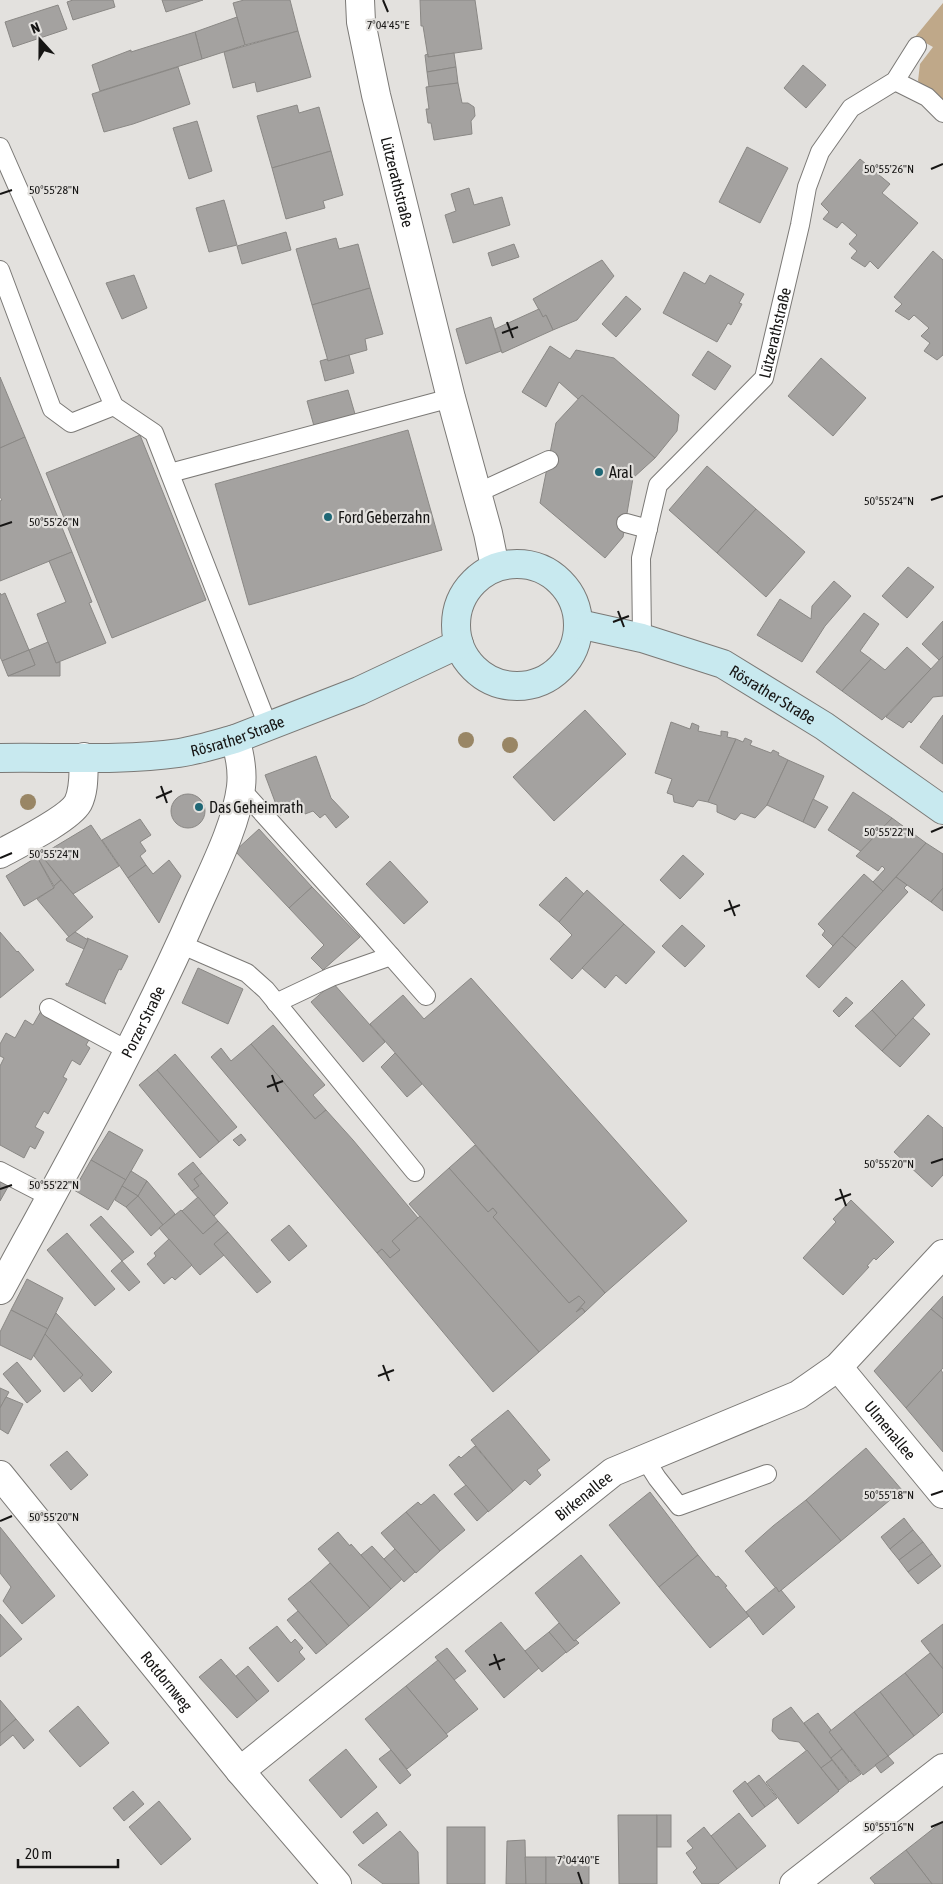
<svg xmlns="http://www.w3.org/2000/svg" width="943" height="1884" font-family="'Asap Condensed',sans-serif">
	<style>
		.forest { fill: #bfa889 }
		.building { fill: #a4a2a0; stroke: #8a8885 }
		.lines { fill: none; stroke-linecap: round; stroke-linejoin: round }
		.service-casing { stroke: #7b7976; stroke-width: 20 }
		.minor-casing { stroke: #7b7976; stroke-width: 30 }
		.tertiary-casing { stroke: #7b7976; stroke-width: 30 }
		.secondary-casing { stroke: #7b7976; stroke-width: 30 }
		.service { stroke: #fff; stroke-width: 18 }
		.minor { stroke: #fff; stroke-width: 28 }
		.tertiary { stroke: #fff; stroke-width: 28 }
		.secondary { stroke: #c8e9ef; stroke-width: 28 }
		.tree { fill: #998665 }
		.ticks { fill: none; stroke: #161514; stroke-width: 2 }
		.poi-dot { fill: #1f6775; stroke: #e3e1de; stroke-width: 2 }
		.labels { text-anchor: middle; stroke-width: 4.5; stroke-linejoin: round; paint-order: stroke }
		.street-label { font-size: 16px; fill: #161514; stroke: #e3e1de }
		.poi-label { font-size: 16px; fill: #161514; stroke: #e3e1de; text-anchor: start }
		.ticks-label { font-size: 12px; text-anchor: middle; fill: #161514; stroke: #e3e1de; stroke-width: 4.5; stroke-linejoin: round; paint-order: stroke }
	</style>
	<rect width="100%" height="100%" fill="#e3e1de"/>
	<path class="forest" d="M943 3V109L918 81 920 64 933 47 915 37Z"/>
	<g class="building">
		<path d="M73 0H113L115 7 73 20 67 2Z"/>
		<path d="M162 0H203L166 12Z"/>
		<path d="M244 0H290L298 31 245 45 233 3Z"/>
		<path d="M420 0H475L482 49 428 57 423 26H421Z"/>
		<path d="M58 5 67 29 13 47 5 22Z"/>
		<path d="M237 17 245 45 202 59 195 32Z"/>
		<path d="M298 31 311 77 257 92 255 82 233 88 224 52Z"/>
		<path d="M195 32 202 59 100 91 92 65 131 50V52Z"/>
		<path d="M454 53 456 67 427 72 425 55 428 54V57Z"/>
		<path d="M803 65 826 85 806 108 784 88Z"/>
		<path d="M178 67 190 104 133 124 104 132 92 94Z"/>
		<path d="M456 67 458 83 429 87 427 72Z"/>
		<path d="M458 83 462 103H468L474 107 475 116 471 121 472 134 434 140 431 123H428L426 109H429L426 87Z"/>
		<path d="M297 105 299 113 319 107 331 151 272 168 257 116Z"/>
		<path d="M197 121 212 171 189 179 173 128Z"/>
		<path d="M747 147 788 168 760 223 719 202Z"/>
		<path d="M331 151 343 195 323 201 325 208 286 219 272 168Z"/>
		<path d="M860 159 890 184 882 193 918 223 878 269 870 261 865 267 851 258 857 251 849 244 857 235 842 222 837 228 823 219 829 212 821 204Z"/>
		<path d="M469 188 474 205 502 197 510 225 453 243 445 215 456 211 451 194Z"/>
		<path d="M224 200 237 245 209 252 196 208Z"/>
		<path d="M286 232 291 250 242 264 237 246Z"/>
		<path d="M336 238 339 249 358 244 370 288 312 305 296 249Z"/>
		<path d="M514 244 519 257 492 266 488 253Z"/>
		<path d="M933 251 943 260V355L937 360 924 351 930 343 921 336 929 328 914 315 909 320 895 311 902 304 894 297Z"/>
		<path d="M602 260 614 276 577 320 553 330 546 315 543 317 533 299Z"/>
		<path d="M684 272 705 284 710 275 744 294 739 303 742 304 731 325 728 323 717 342 663 313Z"/>
		<path d="M134 275 147 308 122 319 106 283Z"/>
		<path d="M370 288 383 334 365 339 367 350 328 361 312 305Z"/>
		<path d="M626 296 641 309 616 337 602 324Z"/>
		<path d="M539 309 543 317 546 315 553 330 502 353 495 329Z"/>
		<path d="M491 317 501 351 466 364 456 329Z"/>
		<path d="M550 346 570 359 576 350 614 358 679 415 677 431 655 458 582 395 578 399 559 382 546 407 522 392Z"/>
		<path d="M708 351 731 366 715 390 692 375Z"/>
		<path d="M349 355 354 373 325 381 320 361 327 359 328 361Z"/>
		<path d="M821 358 866 398 833 436 788 396Z"/>
		<path d="M0 377 25 437 0 448Z"/>
		<path d="M348 390 355 414 314 426 307 401Z"/>
		<path d="M582 395 655 458 633 478 623 537 605 558 540 503 556 423Z"/>
		<path d="M408 430 442 550 249 605 215 484Z"/>
		<path d="M140 435 206 600 112 638 46 473Z"/>
		<path d="M25 437 72 552 0 581V501L2 500 0 497V448Z"/>
		<path d="M707 466 756 509 717 553 669 510Z"/>
		<path d="M756 509 805 552 766 597 717 553Z"/>
		<path d="M72 552 92 602 89 603 106 643 56 663 37 614 66 602 49 561Z"/>
		<path d="M908 567 934 587 907 618 882 596Z"/>
		<path d="M834 581 851 596 825 626 802 662 757 635 780 599 811 619 812 606Z"/>
		<path d="M0 593 1 595 5 593 29 650 2 661 0 657Z"/>
		<path d="M864 613 879 624 860 651 871 659 842 691 816 672Z"/>
		<path d="M943 621V656L939 660 922 644Z"/>
		<path d="M48 642 56 663 60 662V676H8L35 665 29 650Z"/>
		<path d="M907 647 931 669 882 720 842 691 871 659 885 670Z"/>
		<path d="M29 650 35 665 8 676 2 661Z"/>
		<path d="M943 656V696L933 697 911 723 909 721 903 728 886 717Z"/>
		<path d="M585 710 626 754 554 821 513 777Z"/>
		<path d="M943 715V764L920 747Z"/>
		<path d="M671 722 690 729 692 723 699 726 698 731 721 736V731L728 732 727 737 736 739 708 802 698 800 693 807 674 802 673 795 667 793 672 779 655 773Z"/>
		<path d="M745 738 752 741 750 745 771 753 773 750 779 753 778 755 788 760 767 805 755 818 741 813 735 820 717 812V805L708 802 736 739 743 742Z"/>
		<path d="M316 756 331 798 349 817 336 828 325 814 320 818 313 811 305 814 303 808 280 815 265 775Z"/>
		<path d="M788 760 824 776 803 822 767 805Z"/>
		<path d="M853 792 892 818 862 852 828 830Z"/>
		<circle cx="188" cy="811" r="17"/>
		<path d="M813 799 828 807 815 828 803 822Z"/>
		<path d="M892 818 926 843 883 891 873 882 885 869 882 866 878 871 856 856Z"/>
		<path d="M140 819 151 835 140 842 146 851 140 856 146 865 128 878 102 840Z"/>
		<path d="M91 825 119 866 73 894 41 855Z"/>
		<path d="M259 829 312 887 289 908 235 851Z"/>
		<path d="M926 843 943 854V888L931 902 896 877Z"/>
		<path d="M41 855 61 880 54 886 37 857Z"/>
		<path d="M683 855 704 874 680 899 660 880Z"/>
		<path d="M37 857 54 888 24 906 6 876Z"/>
		<path d="M169 860 181 876 159 923 128 878 146 865 153 874Z"/>
		<path d="M390 861 428 902 404 924 366 884Z"/>
		<path d="M864 874 883 891 833 946 822 935 825 931 818 924Z"/>
		<path d="M566 877 584 894 559 922 539 905Z"/>
		<path d="M896 877 907 885 904 888 908 892 856 948 842 936Z"/>
		<path d="M61 880 93 917 69 937 37 899 54 888V886Z"/>
		<path d="M312 887 360 937 323 970 311 958 324 945 289 908Z"/>
		<path d="M943 888V911L931 902Z"/>
		<path d="M587 890 624 924 572 979 550 959 572 935 559 922Z"/>
		<path d="M624 924 655 952 626 984 616 975 605 988 582 968Z"/>
		<path d="M682 925 705 946 685 967 662 946Z"/>
		<path d="M0 932 17 952 18 951 34 970 0 998Z"/>
		<path d="M75 932 88 940 84 949 67 941 66 939Z"/>
		<path d="M842 936 856 948 819 988 806 976Z"/>
		<path d="M87 938 128 956 121 970 119 969 104 1001 106 1004 66 985V983L68 984 88 940Z"/>
		<path d="M198 968 243 989 228 1024 182 1003Z"/>
		<path d="M471 978 687 1221 605 1293 370 1024 403 995 424 1019Z"/>
		<path d="M902 980 925 1005 896 1036 872 1010Z"/>
		<path d="M333 983 385 1042 363 1062 311 1002Z"/>
		<path d="M846 997 853 1003 839 1017 833 1011Z"/>
		<path d="M872 1010 896 1036 882 1051 855 1026Z"/>
		<path d="M41 1011 90 1038 86 1045 90 1048 80 1065 72 1060 63 1077 67 1079 48 1114 44 1111 35 1127 44 1132 35 1149 30 1146 24 1158 0 1145V1066L4 1058 0 1056V1044L6 1033 15 1038 25 1020 33 1025Z"/>
		<path d="M913 1018 930 1034 900 1067 882 1051Z"/>
		<path d="M273 1025 325 1085 313 1095 326 1110 315 1119 251 1044Z"/>
		<path d="M251 1044 315 1119 326 1110 353 1140 418 1218 392 1241 400 1250 390 1258 382 1249 377 1253 211 1057 221 1048 231 1061Z"/>
		<path d="M395 1053 422 1084 407 1097 381 1067Z"/>
		<path d="M175 1054 237 1127 219 1142 157 1070Z"/>
		<path d="M157 1070 219 1142 200 1158 139 1085Z"/>
		<path d="M928 1115 943 1128V1175L932 1187 894 1152Z"/>
		<path d="M109 1131 143 1150 126 1180 91 1160Z"/>
		<path d="M241 1134 246 1140 239 1146 233 1140Z"/>
		<path d="M475 1145 605 1293 585 1312 582 1308 576 1312 585 1302 579 1296 569 1303 493 1217 497 1213 493 1208 488 1212 449 1168Z"/>
		<path d="M91 1160 126 1180 108 1210 74 1190Z"/>
		<path d="M193 1162 202 1173 194 1179 199 1186 192 1191 178 1174Z"/>
		<path d="M449 1168 488 1212 493 1208 497 1213 493 1217 569 1303 579 1296 585 1302 576 1312 582 1308 585 1312 539 1352 409 1204Z"/>
		<path d="M131 1171 147 1181 138 1196 122 1186Z"/>
		<path d="M202 1173 228 1203 214 1216 192 1191 199 1186 194 1179Z"/>
		<path d="M0 1180 9 1185 0 1201Z"/>
		<path d="M147 1181 175 1214 163 1225 138 1196Z"/>
		<path d="M122 1186 138 1196 126 1207 115 1200Z"/>
		<path d="M138 1196 163 1225 151 1236 126 1207Z"/>
		<path d="M198 1197 218 1221 203 1234 182 1211Z"/>
		<path d="M851 1200 894 1242 876 1260 874 1258 867 1266 869 1267 843 1295 803 1258 836 1222 833 1219Z"/>
		<path d="M181 1210 203 1234 218 1221 228 1232 214 1244 224 1255 200 1275 159 1228Z"/>
		<path d="M101 1216 134 1252 122 1261 90 1225Z"/>
		<path d="M420 1216 539 1352 493 1392 377 1253 382 1249 390 1258 400 1250 392 1241Z"/>
		<path d="M289 1225 307 1246 289 1261 271 1240Z"/>
		<path d="M228 1232 271 1282 257 1293 214 1244Z"/>
		<path d="M67 1233 115 1289 95 1306 47 1250Z"/>
		<path d="M169 1239 192 1265 175 1280 172 1277 164 1284 147 1264 156 1256 154 1253Z"/>
		<path d="M122 1261 140 1282 129 1291 111 1271Z"/>
		<path d="M27 1279 63 1298 48 1329 11 1310Z"/>
		<path d="M943 1296V1319L931 1309Z"/>
		<path d="M931 1309 943 1319V1368L906 1408 874 1371Z"/>
		<path d="M11 1310 48 1329 31 1360 0 1345V1332Z"/>
		<path d="M56 1313 112 1372 92 1392 80 1378 83 1375 45 1334Z"/>
		<path d="M45 1334 83 1375 64 1392 34 1356Z"/>
		<path d="M17 1362 41 1391 27 1403 3 1374Z"/>
		<path d="M941 1370 943 1373V1452L906 1408Z"/>
		<path d="M0 1388 9 1392 0 1408Z"/>
		<path d="M6 1397 23 1404 8 1434 0 1429V1408Z"/>
		<path d="M508 1410 550 1460 537 1470 541 1475 530 1485 525 1480 513 1491 471 1440Z"/>
		<path d="M475 1446 513 1491 488 1512 449 1465 459 1456 461 1458Z"/>
		<path d="M866 1448 902 1490 841 1541 806 1500Z"/>
		<path d="M67 1451 88 1475 71 1490 50 1465Z"/>
		<path d="M466 1485 488 1511 477 1521 454 1494Z"/>
		<path d="M650 1492 698 1555 659 1587 609 1525Z"/>
		<path d="M434 1494 465 1530 440 1551 406 1512 418 1502 421 1505Z"/>
		<path d="M806 1500 841 1541 779 1592 745 1551 773 1526Z"/>
		<path d="M406 1512 440 1551 416 1573 381 1533Z"/>
		<path d="M904 1518 913 1530 890 1549 881 1537Z"/>
		<path d="M0 1527 55 1596 22 1624 3 1601 11 1587 0 1573Z"/>
		<path d="M913 1530 923 1542 899 1560 890 1549Z"/>
		<path d="M338 1532 350 1546 351 1544 391 1589 370 1608 318 1549Z"/>
		<path d="M923 1542 932 1554 908 1572 899 1560Z"/>
		<path d="M372 1546 402 1579 391 1589 361 1555Z"/>
		<path d="M395 1549 415 1572 404 1582 384 1559Z"/>
		<path d="M932 1554 941 1566 918 1584 908 1572Z"/>
		<path d="M581 1555 620 1603 574 1641 535 1593Z"/>
		<path d="M698 1555 716 1577 718 1576 727 1586 725 1587 749 1616 710 1648 659 1587Z"/>
		<path d="M330 1563 370 1608 349 1626 310 1581Z"/>
		<path d="M310 1581 349 1626 327 1645 288 1599Z"/>
		<path d="M776 1587 779 1592 781 1590 795 1607 763 1635 746 1612Z"/>
		<path d="M298 1611 327 1645 316 1654 287 1620Z"/>
		<path d="M0 1614 22 1639 0 1657Z"/>
		<path d="M501 1622 539 1668 504 1698 465 1651Z"/>
		<path d="M559 1623 574 1641 576 1640 579 1643 566 1653 549 1632Z"/>
		<path d="M943 1624V1669L921 1641Z"/>
		<path d="M277 1626 291 1643 295 1639 303 1648 299 1652 305 1659 278 1682 249 1648Z"/>
		<path d="M549 1632 566 1652 542 1672 525 1651Z"/>
		<path d="M447 1648 466 1671 454 1680 435 1657Z"/>
		<path d="M930 1653 943 1669V1712L939 1716 905 1673Z"/>
		<path d="M221 1659 257 1701 237 1718 199 1677Z"/>
		<path d="M438 1660 478 1709 446 1734 406 1686Z"/>
		<path d="M248 1666 269 1691 257 1701 236 1676Z"/>
		<path d="M905 1673 939 1716 914 1736 880 1692Z"/>
		<path d="M406 1686 448 1736 407 1769 365 1719Z"/>
		<path d="M880 1692 914 1736 888 1756 854 1712Z"/>
		<path d="M0 1700 16 1719 0 1733Z"/>
		<path d="M78 1706 109 1743 80 1767 49 1731Z"/>
		<path d="M791 1707 832 1760 821 1768 799 1742 779 1739 772 1731 773 1719Z"/>
		<path d="M854 1712 888 1756 863 1775 829 1732Z"/>
		<path d="M818 1713 831 1730 829 1732 842 1749 831 1758 804 1723Z"/>
		<path d="M16 1719 34 1740 24 1749 13 1735 0 1746V1733Z"/>
		<path d="M346 1749 377 1787 341 1818 309 1780Z"/>
		<path d="M842 1749 861 1774 850 1782 831 1758Z"/>
		<path d="M391 1750 411 1775 400 1784 379 1759Z"/>
		<path d="M807 1750 839 1791 798 1824 766 1782Z"/>
		<path d="M888 1756 894 1763 881 1773 875 1765Z"/>
		<path d="M832 1760 849 1782 839 1790 821 1768Z"/>
		<path d="M759 1775 777 1798 765 1807 747 1784Z"/>
		<path d="M745 1781 765 1807 752 1817 733 1791Z"/>
		<path d="M133 1791 144 1804 124 1821 113 1808Z"/>
		<path d="M159 1801 191 1839 161 1865 129 1827Z"/>
		<path d="M377 1812 387 1825 363 1844 353 1832Z"/>
		<path d="M739 1813 766 1846 737 1869 711 1836Z"/>
		<path d="M618 1815H657V1884H619Z"/>
		<rect x="657" y="1815" width="14" height="32"/>
		<path d="M943 1821V1884H932L906 1850Z"/>
		<rect x="447" y="1827" width="38" height="57"/>
		<path d="M704 1827 737 1869 718 1884H702L693 1872 697 1868 686 1853 693 1848 687 1841Z"/>
		<path d="M400 1831 418 1852 419 1884H383L358 1865Z"/>
		<path d="M525 1840 526 1884H506L507 1841Z"/>
		<path d="M906 1850 932 1884H875L870 1878Z"/>
		<path d="M525 1857H546V1884H526Z"/>
		<rect x="546" y="1857" width="43" height="27"/>
	</g>
	<g class="lines">
		<g class="service-casing">
			<g id="service">
				<path d="M895 81 927 97 943 113"/>
				<path d="M0 147 114 406 154 433 268 726"/>
				<path d="M0 270 52 409 71 423 114 406"/>
				<path d="M170 473 451 398"/>
				<path d="M477 493 549 460"/>
				<path d="M626 523 648 529"/>
				<path id="s1" d="M642 638 641 558 658 485 764 378 800 225 807 187 820 152 851 108 895 81 917 46"/>
				<path d="M241 789 368 930 426 996"/>
				<path d="M180 944 247 973 266 990 415 1172"/>
				<path d="M276 1003 331 977 391 956"/>
				<path d="M49 1008 127 1050"/>
				<path d="M0 1171 50 1197"/>
				<path d="M645 1459 657 1478 679 1506 767 1474"/>
			</g>
		</g>
		<g class="minor-casing">
			<g id="minor">
				<path d="M0 854C18 844 69 819 78 803 85 789 83 772 84 757"/>
				<path id="s2" d="M0 1290C68 1165 138 1041 195 911 211 874 236 827 241 787 243 770 240 755 235 739"/>
				<path id="s3" d="M838 1367 943 1494"/>
				<path id="s4" d="M0 1475 240 1771 337 1884"/>
				<path id="s5" d="M240 1771 613 1472 798 1395 838 1367 943 1254"/>
				<path d="M794 1884 943 1768"/>
			</g>
		</g>
		<g class="tertiary-casing">
			<g id="tertiary">
				<path id="s6" d="M360 0 361 22 376 95 451 398 488 533 495 567"/>
			</g>
		</g>
		<g class="secondary-casing">
			<g id="secondary">
				<circle cx="517" cy="625" r="61"/>
				<path id="s7" d="M579 624 642 638 723 664 824 726 943 810"/>
				<path id="s8" d="M0 758C59 757 120 761 179 753 198 750 217 744 235 739L359 691 459 644"/>
			</g>
		</g>
		<use href="#service" class="service"/>
		<use href="#minor" class="minor"/>
		<use href="#tertiary" class="tertiary"/>
		<use href="#secondary" class="secondary"/>
	</g>
	<g class="tree">
		<circle cx="466" cy="740" r="8"/>
		<circle cx="510" cy="745" r="8"/>
		<circle cx="28" cy="802" r="8"/>
	</g>
	<path class="ticks" d="M383 0 388 12M931 169 943 164M0 194 12 190M507 322 513 338M502 333 518 327M931 500 943 496M0 526 12 522M618 611 624 627M613 622 629 616M161 786 167 803M156 798 172 791M931 832 943 827M0 858 12 853M729 900 735 916M724 911 740 905M272 1075 278 1092M267 1087 283 1081M931 1163 943 1159M0 1189 12 1185M840 1189 846 1206M835 1200 851 1194M383 1365 389 1381M378 1376 394 1370M931 1495 943 1491M0 1521 12 1516M494 1654 500 1670M489 1665 505 1659M931 1827 943 1822M578 1872 582 1884"/>
	<g class="poi-dot">
		<circle cx="599" cy="472" r="5"/>
		<circle cx="328" cy="517" r="5"/>
		<circle cx="199" cy="807" r="5"/>
	</g>
	<g class="labels">
		<g class="street-label">
			<text dy="6" stroke="none"><textPath href="#s6" startOffset="186">Lützerathstraße</textPath></text>
			<text dy="6" stroke="none"><textPath href="#s1" startOffset="352">Lützerathstraße</textPath></text>
			<text dy="6" stroke="none"><textPath href="#s7" startOffset="208">Rösrather Straße</textPath></text>
			<text dy="6" stroke="none"><textPath href="#s8" startOffset="240">Rösrather Straße</textPath></text>
			<text dy="6" stroke="none"><textPath href="#s2" startOffset="304">Porzer Straße</textPath></text>
			<text dy="6" stroke="none"><textPath href="#s3" startOffset="82">Ulmenallee</textPath></text>
			<text dy="6" stroke="none"><textPath href="#s5" startOffset="440">Birkenallee</textPath></text>
			<text dy="6" stroke="none"><textPath href="#s4" startOffset="265">Rotdornweg</textPath></text>
		</g>
		<g class="poi-label">
			<text x="609" y="478">Aral</text>
			<text x="338" y="523">Ford Geberzahn</text>
			<text x="209" y="813">Das Geheimrath</text>
		</g>
	</g>
	<g class="ticks-label">
		<text x="388" y="29">7°04'45"E</text>
		<text x="889" y="173">50°55'26"N</text>
		<text x="54" y="194">50°55'28"N</text>
		<text x="889" y="505">50°55'24"N</text>
		<text x="54" y="526">50°55'26"N</text>
		<text x="889" y="836">50°55'22"N</text>
		<text x="54" y="858">50°55'24"N</text>
		<text x="889" y="1168">50°55'20"N</text>
		<text x="54" y="1189">50°55'22"N</text>
		<text x="889" y="1499">50°55'18"N</text>
		<text x="54" y="1521">50°55'20"N</text>
		<text x="889" y="1831">50°55'16"N</text>
		<text x="578" y="1864">7°04'40"E</text>
	</g>
	<g transform="translate(40 40) rotate(339)" stroke="#e3e1de" stroke-width="4" paint-order="stroke">
	<path d="M0-4L9 19L0 12L-9 19Z" fill="#161514"/>
	<text y="-8" font-size="14" font-weight="bold" text-anchor="middle" fill="#161514">N</text>
	</g>
	<path d="M18 1859v8h100v-8" fill="none" stroke="#161514" stroke-width="2.5"/>
	<text x="25" y="1859" font-size="15" fill="#161514" stroke="#e3e1de" stroke-width="4" paint-order="stroke">20 m</text>
</svg>
